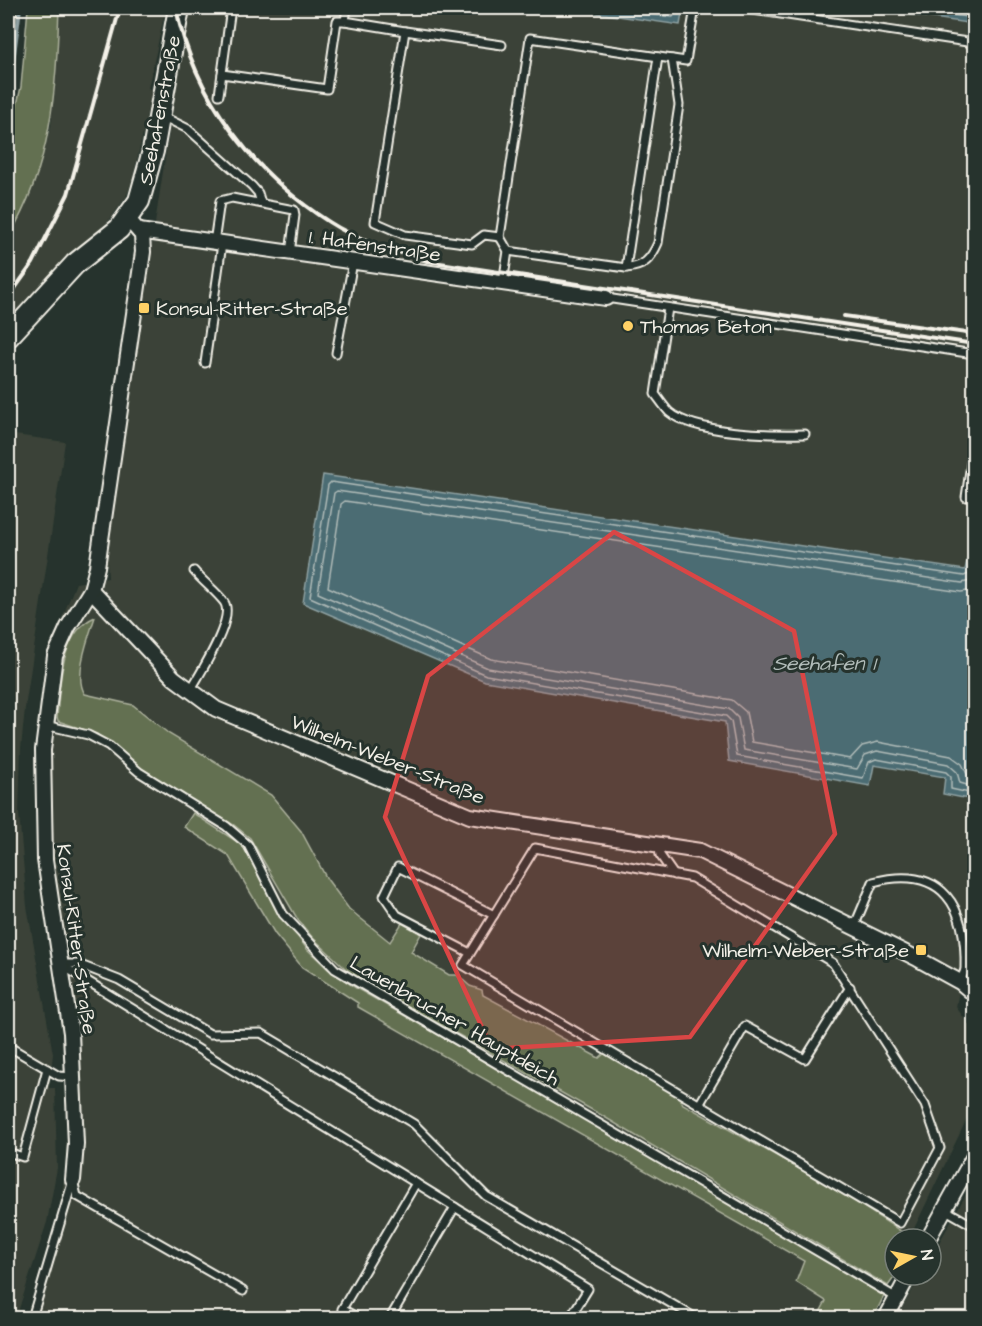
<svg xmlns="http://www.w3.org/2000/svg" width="982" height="1326" font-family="'Architects Daughter',sans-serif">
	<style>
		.built { fill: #3a4338 }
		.green { fill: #637051; stroke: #acb09c; stroke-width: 1.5 }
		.water { fill: #4c6c73; stroke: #8fa1a2; stroke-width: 1.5 }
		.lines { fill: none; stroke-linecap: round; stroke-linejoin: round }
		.shore { stroke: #b1bcb9; stroke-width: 1.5 }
		.stream { stroke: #8fa1a2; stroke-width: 4 }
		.service-casing { stroke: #f4f1e8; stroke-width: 11 }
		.minor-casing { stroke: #f4f1e8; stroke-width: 18 }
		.secondary-casing { stroke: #f4f1e8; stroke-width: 24 }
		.service { stroke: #26332d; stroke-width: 7 }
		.minor { stroke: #26332d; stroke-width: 14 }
		.secondary { stroke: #26332d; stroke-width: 20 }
		.rail { stroke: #f4f1e8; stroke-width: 4 }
		.marked { fill: #da4645; fill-opacity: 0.2; stroke: #da4645; stroke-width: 4.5; stroke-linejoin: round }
		.poi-dot { fill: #ffd166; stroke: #26332d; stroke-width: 2 }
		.labels { text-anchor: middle; stroke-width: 6; stroke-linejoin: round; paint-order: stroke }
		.street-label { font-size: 20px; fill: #f4f1e8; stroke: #26332d }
		.poi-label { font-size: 20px; fill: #f4f1e8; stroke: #26332d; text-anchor: start }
		.water-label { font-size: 21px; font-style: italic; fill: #b1bcb9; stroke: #26332d }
	</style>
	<rect width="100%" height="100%" fill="#26332d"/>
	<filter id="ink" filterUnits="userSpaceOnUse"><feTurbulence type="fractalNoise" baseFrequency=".0167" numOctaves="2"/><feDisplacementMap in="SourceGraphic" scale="12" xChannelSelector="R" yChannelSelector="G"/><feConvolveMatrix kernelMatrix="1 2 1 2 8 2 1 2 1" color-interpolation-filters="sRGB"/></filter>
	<g filter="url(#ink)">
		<g class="built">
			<path d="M59 8H166L148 88 152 90 142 138 132 182 126 197 108 222 78 247 8 327V238L30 194 51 126Z"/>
			<path d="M188 8H562L680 25 683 8H865L974 24V530L965 570 541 508 485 681 725 722 869 785 874 765 945 777 965 799 974 800V967L962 975 956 1007 974 1032V1104L909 1239H895V1268L870 1318H27L58 1217 65 1173 68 1102 65 1041 52 944 40 731 49 651 76 583 108 578 106 544Z"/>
			<path d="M8 434 65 442 25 708 21 748 19 814 27 906 53 1054 49 1088H55L57 1168 47 1222 16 1318H8Z"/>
			<path d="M974 1180V1318H896L921 1275H931V1257Z"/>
		</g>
		<g class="green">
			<path d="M8 8H17L8 87Z"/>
			<path d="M28 8H59C56 91 52 165 8 238V144L21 87Z"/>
			<path d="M95 617C89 636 73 677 85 694L133 705 169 734 271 795 301 831 327 879 349 909 390 942 402 923 421 934 411 952 449 975H457L470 986 482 990 483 995 599 1058 605 1053 678 1095 683 1104 836 1189 913 1239H895L896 1275 888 1286 601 1115 363 981 346 969 312 937 298 920 250 838 234 825 152 778 97 734 58 721 57 717C60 685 60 632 95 617Z"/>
			<path d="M193 813 242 845 288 923 307 949 328 969 356 988 565 1107 884 1296 873 1318H817L826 1301 796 1282 804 1261 358 1007V1003L302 967 275 934 228 855 184 827Z"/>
		</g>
		<g class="water">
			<path d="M562 8H683L680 25Z"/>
			<path d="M865 8H974V24Z"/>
			<path d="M323 475 965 570 974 530V800L943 794 945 777 874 765 870 786 729 761 725 722 485 681 303 603Z"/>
		</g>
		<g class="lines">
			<g class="shore">
				<path d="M604 8 673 17 677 8"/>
				<path d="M906 8 974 18"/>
				<path d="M974 557 971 573 964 576 331 482 328 485 310 597 486 675 726 716 731 721 737 756 863 778 869 762 876 759 946 772 951 777V789L974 794"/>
				<path d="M974 580 962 583 337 491 334 493 318 593 488 668 729 709 738 718 744 750 857 769 865 755 877 751 948 764 957 772 960 783 974 787"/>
				<path d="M974 590 961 592 345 501 341 504 328 587 491 659 732 700 746 712 752 742 850 759 862 746 878 742 951 756 962 764 968 776 974 778"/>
			</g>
			<path class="stream" d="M8 101 20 8"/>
			<g class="service-casing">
				<g id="service">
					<path d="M347 8 345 21 405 31"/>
					<path d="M740 8 974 43"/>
					<path d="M222 74 327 89 337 21H345"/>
					<path d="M219 95 231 8"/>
					<path d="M162 116 188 129 252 186 258 193 261 203"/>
					<path d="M500 237 484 235 472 244 405 235 375 222 405 31 502 45"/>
					<path d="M214 243 220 201 232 198 294 210 295 215 290 253"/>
					<path d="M508 251 626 268 658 57"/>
					<path d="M626 268C644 267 651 259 658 243L679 105 672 59"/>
					<path d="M503 283 508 251 500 237 530 38 686 61 695 8"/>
					<path d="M606 298 974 354"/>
					<path d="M668 308 655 394C659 399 664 407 669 412 695 434 772 435 805 434"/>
					<path d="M336 353 353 262"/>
					<path d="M205 363 222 244"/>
					<path d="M966 497 974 444"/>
					<path d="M190 691C199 675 236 618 224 602 216 591 203 582 194 571"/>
					<path d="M45 725 88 735 109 746 139 772 226 826 248 845 283 914 335 969 897 1298"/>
					<path d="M658 844 660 855 674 875"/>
					<path d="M535 848 692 878 833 963 925 1105 940 1148 900 1223 463 965Z"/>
					<path d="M854 927 873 882C944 864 967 907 965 970"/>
					<path d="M470 953 397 915 384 896 398 867 494 915"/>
					<path d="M61 964H78L119 980 210 1034 261 1033 414 1124 486 1196 696 1318"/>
					<path d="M63 966 588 1289 570 1318"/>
					<path d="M960 982 965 970 974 974"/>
					<path d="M8 1046 59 1076 74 1077"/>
					<path d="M699 1105 745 1026 805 1059 850 987"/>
					<path d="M8 1152 23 1157 47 1069"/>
					<path d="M73 1180 77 1196 243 1291"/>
					<path d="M944 1209 974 1226"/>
					<path d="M32 1318 73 1180"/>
					<path d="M359 1318 342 1309 416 1183"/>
					<path d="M390 1318 455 1207"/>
				</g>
			</g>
			<g class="minor-casing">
				<g id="minor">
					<path d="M139 231 606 298"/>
					<path d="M91 590 174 678 216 709 470 816 700 851 918 959 960 982 974 994"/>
					<path d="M73 1180 76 1144 71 1033 45 860 43 750 55 656 68 627 91 590 97 567 143 252 142 235 128 219"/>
					<path d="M928 1239 974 1156"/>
					<path d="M886 1318 909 1275"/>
				</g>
			</g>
			<g class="secondary-casing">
				<path id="secondary" d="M8 337 75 264 119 229 139 201 153 151 179 8"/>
			</g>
			<use href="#service" class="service"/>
			<use href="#minor" class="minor"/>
			<use href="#secondary" class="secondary"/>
			<g class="rail">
				<path d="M176 8C194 97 253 173 329 222 358 241 394 251 427 261L974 344"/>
				<path d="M8 298 33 263 68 194 120 8"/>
				<path d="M844 316 974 334"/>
			</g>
		</g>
	</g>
	<path class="marked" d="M614 532 794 631 835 834 690 1037 492 1049 385 817 428 676Z"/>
	<g class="poi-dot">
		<rect x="138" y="302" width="12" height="12" rx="3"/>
		<circle cx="628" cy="326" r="6"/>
		<rect x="915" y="944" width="12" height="12" rx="3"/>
	</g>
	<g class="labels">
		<g class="street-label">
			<text transform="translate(159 110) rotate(-79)" y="7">Seehafenstraße</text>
			<text transform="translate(375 245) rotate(8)" y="7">1. Hafenstraße</text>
			<text transform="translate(388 759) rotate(22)" y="7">Wilhelm-Weber-Straße</text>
			<text transform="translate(77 939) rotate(82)" y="7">Konsul-Ritter-Straße</text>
			<text transform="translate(455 1020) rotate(30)" y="7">Lauenbrucher Hauptdeich</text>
		</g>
		<g class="poi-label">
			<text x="156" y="315">Konsul-Ritter-Straße</text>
			<text x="640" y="333">Thomas Beton</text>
			<text x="909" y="957" text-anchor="end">Wilhelm-Weber-Straße</text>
		</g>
		<g class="water-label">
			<text x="824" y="670">Seehafen 1</text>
		</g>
	</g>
	<rect width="982" height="1326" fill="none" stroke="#26332d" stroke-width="30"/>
	<rect x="15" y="15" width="952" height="1296" fill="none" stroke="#f4f1e8" stroke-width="2" filter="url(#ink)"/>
	<g transform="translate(913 1257) rotate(81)"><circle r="28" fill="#26332d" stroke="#787f78" stroke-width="1.5"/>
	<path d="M0-4.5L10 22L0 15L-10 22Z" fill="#ffd166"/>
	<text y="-9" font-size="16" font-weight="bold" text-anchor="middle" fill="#f4f1e8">N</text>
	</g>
</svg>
